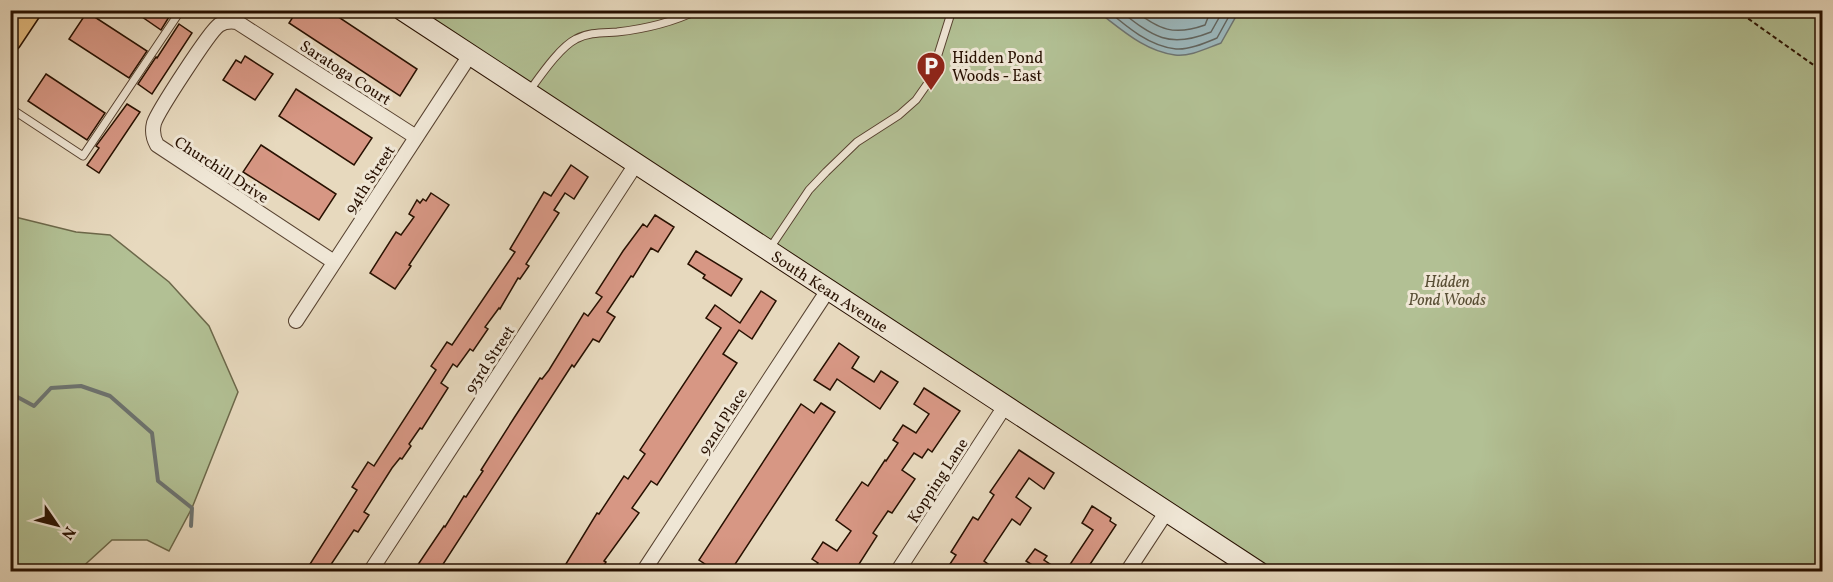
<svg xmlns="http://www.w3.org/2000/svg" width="1833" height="582" font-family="Vollkorn,serif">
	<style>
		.green { fill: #b2c094; stroke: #6c684a; stroke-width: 1.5 }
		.water { fill: #9bb7bc; stroke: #6d7471; stroke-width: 1.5 }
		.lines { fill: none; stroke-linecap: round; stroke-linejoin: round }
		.shore { stroke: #61645e; stroke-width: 1.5 }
		.stream { stroke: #6d7471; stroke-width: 4 }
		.building { fill: #d79784; stroke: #271000; stroke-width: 1.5 }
		.lane-casing { stroke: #574230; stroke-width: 9 }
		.street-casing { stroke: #574230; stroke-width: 16 }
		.secondary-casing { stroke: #271000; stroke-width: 22 }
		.primary-casing { stroke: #271000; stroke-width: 25 }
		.path { stroke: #271000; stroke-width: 2; stroke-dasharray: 4.5 3; stroke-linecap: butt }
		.lane { stroke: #efe6d5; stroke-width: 7 }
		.street { stroke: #efe6d5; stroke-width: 14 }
		.secondary { stroke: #efe6d5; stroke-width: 20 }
		.primary { stroke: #e4bc7f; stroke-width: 22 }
		.labels { text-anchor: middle; stroke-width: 6; stroke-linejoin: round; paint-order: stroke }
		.poi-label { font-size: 16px; fill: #271000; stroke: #efe6d5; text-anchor: start }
		.street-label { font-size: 16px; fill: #271000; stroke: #efe6d5 }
		.park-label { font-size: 16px; font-style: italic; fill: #584e34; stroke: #efe6d5 }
	</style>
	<rect width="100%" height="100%" fill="#e7d9be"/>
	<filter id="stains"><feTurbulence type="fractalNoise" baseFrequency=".00333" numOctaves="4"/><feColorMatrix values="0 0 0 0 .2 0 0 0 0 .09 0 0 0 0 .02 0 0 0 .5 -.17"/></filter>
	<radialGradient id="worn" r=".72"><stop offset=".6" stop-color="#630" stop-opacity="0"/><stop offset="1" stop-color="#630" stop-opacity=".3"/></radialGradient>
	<g class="green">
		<path d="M399 11H1818L1822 13V571H1261Z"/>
		<path d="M11 216 76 232 110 235 169 282 209 326 238 392 192 508 169 551 147 540H112L78 571H11Z"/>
	</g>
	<path class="water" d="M1097 11H1234L1235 18 1221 43C1207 48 1190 57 1175 55 1144 51 1121 29 1097 11Z"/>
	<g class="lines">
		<g class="shore">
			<path d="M1107 10C1127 27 1149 46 1176 49 1189 50 1205 43 1217 38L1228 18V10"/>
			<path d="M1119 10C1153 37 1169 49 1211 32L1220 16V10"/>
			<path d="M1134 10C1159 30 1174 36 1205 25L1211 10"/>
		</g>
		<path class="stream" d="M10 393 34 406 51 388 81 386 110 396 152 433 158 481 192 508 191 526"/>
	</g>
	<g class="building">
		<path d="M132 10H170L167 16 169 17 161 30Z"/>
		<path d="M283 10H328L417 69 400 96 289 23 293 17Z"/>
		<path d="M87 12 147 51 129 78 69 39Z"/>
		<path d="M179 24 192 33 152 94 138 84 156 57 157 58Z"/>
		<path d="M245 56 273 74 255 100 223 80 236 60 241 63Z"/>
		<path d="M46 74 105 113 87 140 28 101Z"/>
		<path d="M296 89 372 138 354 165 279 116Z"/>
		<path d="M127 104 140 112 99 173 87 165 99 148 96 146Z"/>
		<path d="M261 145 336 194 319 220 243 172Z"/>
		<path d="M571 165 588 177 574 199 565 193 554 210 559 213 526 264 529 266 520 279 518 278 500 309 499 308 485 327 488 329 473 351 470 349 457 367 453 364 441 383 448 388 422 429 420 428 409 444 411 446 402 459 400 458 392 468 364 512 369 515 358 532 354 530 326 572H305L357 490 352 487 368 462 374 466 436 370 431 366 447 342 452 345 515 252 510 249 544 192 551 196Z"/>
		<path d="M431 193 449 205 409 265 411 266 395 289 370 273 396 232 401 235 414 217 409 214 417 200 420 203 423 199 426 201Z"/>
		<path d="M655 215 674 227 658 252 651 248 633 277 631 276 607 312 615 317 599 342 593 339 574 367 572 365 438 572H413L444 526 445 527 464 496 466 497 475 483 483 471 481 470 514 418 540 378 542 379 549 370 584 313 588 316 602 297 596 293 623 251 643 224 647 227Z"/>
		<path d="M696 251 742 279 731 296 703 278 705 275 688 264Z"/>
		<path d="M761 291 776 301 752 339 739 330 723 354 737 363 657 485 651 481 632 508 639 513 604 561 606 562 600 572H561L597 513 599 514 624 476 628 479 645 454 640 450 721 328 706 318 715 305 740 323Z"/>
		<path d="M839 343 859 357 852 368 874 382 881 371 898 382 880 409 837 379 830 390 814 380Z"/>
		<path d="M924 388 960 411 932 452 928 449 922 458 914 453 902 470 915 479 892 513 888 511 873 533 877 536 854 572H812L818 563 812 559 823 542 837 551 851 531 836 520 862 482 868 486 885 460 886 461 898 443 893 440 903 425 916 433 929 414 914 404Z"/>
		<path d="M821 403 835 412 730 572H717L699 560 801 404 814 413Z"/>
		<path d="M1019 450 1054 473 1044 489 1029 478 1016 497 1031 508 1020 525 1012 519 984 561 999 572H962L950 564 956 555 951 552 973 517 978 520 994 495 990 492Z"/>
		<path d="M1092 506 1111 518 1110 521 1116 525 1085 572H1065L1093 530 1082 523Z"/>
		<path d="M1035 549 1047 556 1044 560 1062 572H1043L1026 561Z"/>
	</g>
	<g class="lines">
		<g class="lane-casing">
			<g id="lane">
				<path d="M530 90C541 75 560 47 576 39 589 32 604 33 617 32 645 29 673 22 698 10"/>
				<path d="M10 108 83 156 181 10"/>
				<path d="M770 248 809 190 826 172 857 142 899 115 916 100 930 80 952 10"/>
			</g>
		</g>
		<g class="street-casing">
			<g id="street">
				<path d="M334 262 157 145C153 138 152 131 154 123 158 111 210 31 219 25 225 21 231 21 237 22L416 137"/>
				<path d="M296 321 470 55"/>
				<path d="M370 572 636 164"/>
				<path d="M643 572 828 290"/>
				<path d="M897 572 1005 406"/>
				<path d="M1127 572 1167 511"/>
			</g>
		</g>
		<g class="secondary-casing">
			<path id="secondary" d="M402 10 1259 572"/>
		</g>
		<g class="primary-casing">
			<path id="primary" d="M10 40 30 10"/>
		</g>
		<path class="path" d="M1736 10 1822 71"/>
		<use href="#lane" class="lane"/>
		<use href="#street" class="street"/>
		<use href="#secondary" class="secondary"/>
		<use href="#primary" class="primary"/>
	</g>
	<defs>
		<g id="parking-pin" transform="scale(1.5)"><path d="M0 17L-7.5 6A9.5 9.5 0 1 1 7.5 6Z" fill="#8f2418" stroke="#efe6d5"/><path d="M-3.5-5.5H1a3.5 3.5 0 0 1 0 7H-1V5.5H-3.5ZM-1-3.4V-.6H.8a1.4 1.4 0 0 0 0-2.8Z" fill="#fff"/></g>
	</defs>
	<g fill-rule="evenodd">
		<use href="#parking-pin" x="931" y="66"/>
	</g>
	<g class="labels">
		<g class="poi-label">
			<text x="952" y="63">Hidden Pond<tspan x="952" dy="18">Woods - East</tspan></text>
		</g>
		<g class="street-label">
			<text transform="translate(346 72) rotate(33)" y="6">Saratoga Court</text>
			<text transform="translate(222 169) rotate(33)" y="6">Churchill Drive</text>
			<text transform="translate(369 179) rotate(-57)" y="6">94th Street</text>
			<text transform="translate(830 291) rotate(33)" y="6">South Kean Avenue</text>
			<text transform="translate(489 359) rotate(-57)" y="6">93rd Street</text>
			<text transform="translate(722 421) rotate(-57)" y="6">92nd Place</text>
			<text transform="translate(937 480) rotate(-57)" y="6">Kopping Lane</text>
		</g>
		<g class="park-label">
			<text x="1447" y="287">Hidden<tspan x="1447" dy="18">Pond Woods</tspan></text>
		</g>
	</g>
	<rect width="1833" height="582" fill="none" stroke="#e7d9be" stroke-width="36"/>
	<rect x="12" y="12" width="1809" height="558" fill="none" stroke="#271000" stroke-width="3"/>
	<rect x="18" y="18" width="1797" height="546" fill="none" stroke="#271000" stroke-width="1.5"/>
	<g transform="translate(57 525) rotate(125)" stroke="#efe6d5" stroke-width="4.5" paint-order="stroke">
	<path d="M0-4.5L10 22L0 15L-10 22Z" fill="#271000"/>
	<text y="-9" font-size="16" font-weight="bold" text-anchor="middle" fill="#271000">N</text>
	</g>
	<rect width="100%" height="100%" filter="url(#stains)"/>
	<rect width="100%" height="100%" fill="url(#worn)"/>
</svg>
